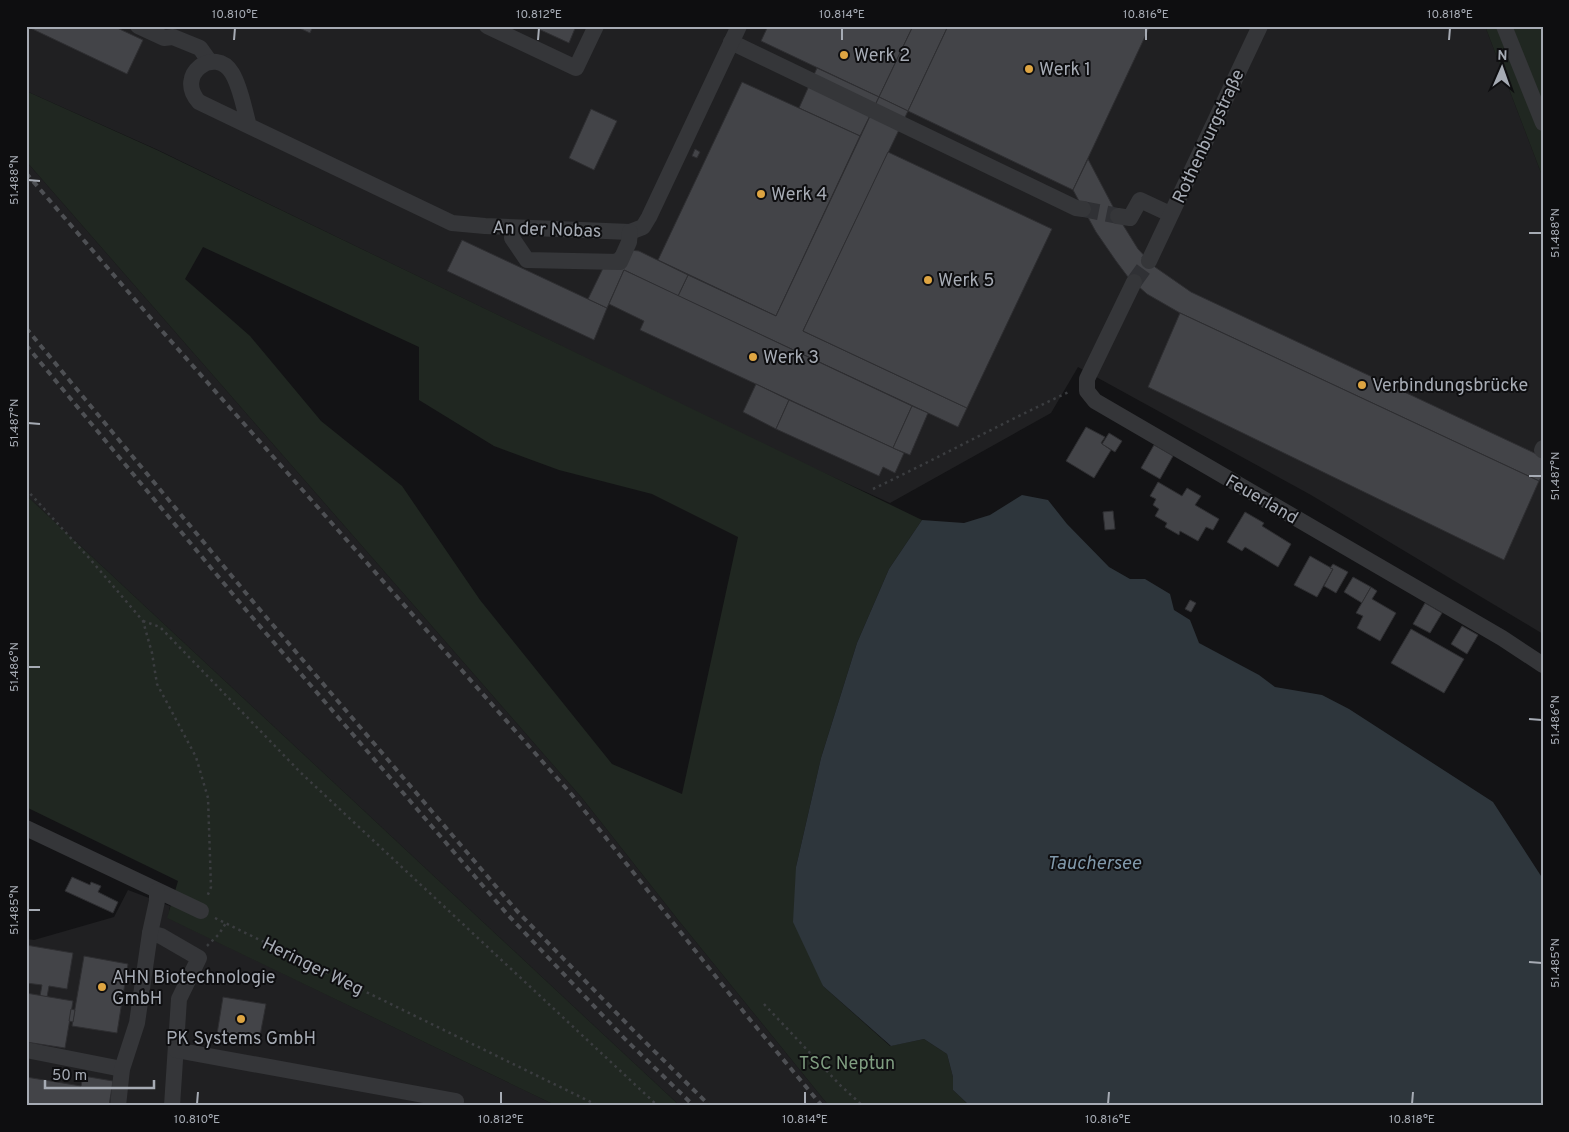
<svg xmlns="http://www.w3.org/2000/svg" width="1569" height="1132" font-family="Overpass,sans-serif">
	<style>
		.built { fill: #202022 }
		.green { fill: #202721; fill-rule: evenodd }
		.water { fill: #2e363c }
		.building { fill: #434448; stroke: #2e2e31 }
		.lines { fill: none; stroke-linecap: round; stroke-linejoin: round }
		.minor-tunnel { stroke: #303135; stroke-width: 16; stroke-dasharray: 16 8; stroke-linecap: butt }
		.path { stroke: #3b3d40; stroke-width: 2.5; stroke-dasharray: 2.5 4; stroke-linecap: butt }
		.minor { stroke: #353639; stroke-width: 16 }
		.rail { stroke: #4e5054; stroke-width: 4; stroke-dasharray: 6 5; stroke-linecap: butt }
		.ticks { fill: none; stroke: #a6abb4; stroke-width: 2 }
		.poi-dot { fill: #dea542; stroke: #0e0e10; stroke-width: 2 }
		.labels { text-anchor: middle; stroke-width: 4; stroke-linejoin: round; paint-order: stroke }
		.poi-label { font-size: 18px; fill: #a6abb4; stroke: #0e0e10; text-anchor: start }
		.street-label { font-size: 18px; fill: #a6abb4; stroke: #0e0e10 }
		.park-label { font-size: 18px; fill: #7f9d80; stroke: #0e0e10 }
		.water-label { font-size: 19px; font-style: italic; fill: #8199ab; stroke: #0e0e10 }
		.neatline { fill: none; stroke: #a6abb4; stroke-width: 2 }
		.ticks-label { font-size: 12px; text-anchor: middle; fill: #a6abb4 }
	</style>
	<rect width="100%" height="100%" fill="#131315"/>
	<g class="built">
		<path d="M26 26H1485L1543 178V634L1311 495 1078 367 1051 413 890 503 802 463 158 150 26 91Z"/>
		<path d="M26 161 582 798 679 921 829 1106H680L26 495Z"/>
		<path d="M128 890 170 906 168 918 557 1106H26V939L34 940 114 917Z"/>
	</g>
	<g class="green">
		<path d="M1485 26H1543V178Z"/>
		<path d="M26 91 157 150 922 520 889 569 857 643 821 758 796 867 823 986 890 1046 924 1039 947 1054 953 1077V1090L970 1106H829L679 921 582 798 26 161ZM203 247 419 347V400L494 446 559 470 652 494 738 537 682 794 612 764 480 600 402 486 321 421 250 336 185 279Z"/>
		<path d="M26 495 680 1106H557L167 918 178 881 26 807Z"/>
	</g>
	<path class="water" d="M1022 495 1048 500 1067 524 1109 567 1130 579H1145L1170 594 1174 610 1190 620 1199 643 1259 675 1275 687 1322 695 1349 709 1493 802 1543 879V1106H970L953 1090V1077L947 1054 924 1039 891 1046 823 986 793 922 796 867 821 758 857 643 889 569 922 520 964 523 990 515Z"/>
	<g class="building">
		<path d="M26 26H113L143 40 127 74Z"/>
		<path d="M295 26H313L310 33Z"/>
		<path d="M532 26H576L569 43Z"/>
		<path d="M768 26H913L879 97 761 41Z"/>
		<path d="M913 26H948L908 111 879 97Z"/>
		<path d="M948 26H1150L1073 190 908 111Z"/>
		<path d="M817 68 879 97 860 136 799 108Z"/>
		<path d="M742 82 860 136 776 316 658 260Z"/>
		<path d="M879 97 908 111 803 331 967 408 958 427 678 296 688 275 776 316Z"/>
		<path d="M591 109 617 121 594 170 569 158Z"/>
		<path d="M695 149 700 152 697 158 692 156Z"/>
		<path d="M888 152 1052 229 967 408 803 331Z"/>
		<path d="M1088 159 1120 220 1138 249 1155 267 1191 292 1543 457V474L1539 481 1180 313 1147 294 1128 277 1116 261 1096 232 1073 190Z"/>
		<path d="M462 240 607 308 594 340 447 271Z"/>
		<path d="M621 249 639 251 688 275 678 296 624 270 607 308 588 299 608 258Z"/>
		<path d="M624 270 912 406 893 448 640 330 644 321 609 304Z"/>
		<path d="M1180 313 1539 481 1504 560 1148 387Z"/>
		<path d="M756 384 789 400 776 429 743 412Z"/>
		<path d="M789 400 904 453 895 473 883 467 879 476 776 429Z"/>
		<path d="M912 406 928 413 910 455 893 448Z"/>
		<path d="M1086 427 1105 437 1101 443 1111 450 1094 478 1066 461Z"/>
		<path d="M1109 433 1122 441 1115 452 1102 444Z"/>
		<path d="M1154 445 1173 456 1160 479 1141 468Z"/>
		<path d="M1158 482 1182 496 1187 488 1201 496 1195 505 1219 519 1213 530 1206 527 1198 541 1180 531 1179 535 1165 527 1167 523 1155 516 1159 509 1153 505 1156 499 1150 496Z"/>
		<path d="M1113 511 1115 529 1105 530 1103 512Z"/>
		<path d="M1245 512 1264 523 1262 526 1291 544 1278 567 1245 547 1242 551 1227 542Z"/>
		<path d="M1310 556 1333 569 1317 597 1294 585Z"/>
		<path d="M1333 564 1348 572 1336 593 1324 586 1333 569 1330 568Z"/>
		<path d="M1353 577 1371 587 1362 603 1344 592Z"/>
		<path d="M1371 587 1377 591 1372 599 1396 613 1380 641 1357 628 1363 616 1356 613Z"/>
		<path d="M1190 600 1196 603 1191 612 1185 609Z"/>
		<path d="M1425 603 1442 613 1430 633 1413 624Z"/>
		<path d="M1462 626 1478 635 1467 654 1451 644Z"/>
		<path d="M1411 629 1464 659 1444 693 1391 663Z"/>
		<path d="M72 877 90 885 91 882 101 886 98 892 118 902 113 913 65 891Z"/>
		<path d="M26 945 73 953 67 989 49 986 47 997 40 996 42 985 26 983Z"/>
		<path d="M84 956 128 964 117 1033 72 1026Z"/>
		<path d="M26 993 73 1001 65 1048 26 1042Z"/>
		<path d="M223 997 266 1004 259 1041 217 1034Z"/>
		<path d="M71 1009 75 1010 73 1022 69 1021Z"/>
		<path d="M83 1076 113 1081 109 1106H26V1077L81 1086Z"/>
	</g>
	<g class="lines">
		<g class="minor-tunnel">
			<path d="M1083 209 1118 216"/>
			<path d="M1134 282 1149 261"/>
		</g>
		<g class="path">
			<path d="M26 489 90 559 143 621 152 653 157 684 196 757 208 798 211 887 207 897"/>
			<path d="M873 489C940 457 1004 422 1071 391"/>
			<path d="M143 621 160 627 301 773 658 1106"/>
			<path d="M215 918 599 1106"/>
			<path d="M207 946 219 934 226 923"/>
			<path d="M764 1004 840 1085 863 1106"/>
		</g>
		<g class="minor">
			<path d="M138 26 164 38 173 37 200 48 210 62"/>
			<path d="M487 26 576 68 596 26"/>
			<path d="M1504 26 1543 123"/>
			<path d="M731 42 1076 208 1083 209"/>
			<path d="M249 126C244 109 241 88 232 73 215 45 174 75 199 102L452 223 485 226 630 232 643 227 649 217 739 26"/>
			<path d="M1118 216 1130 218 1140 200 1170 214"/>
			<path d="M512 238 527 260 620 262 629 242 630 232"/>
			<path d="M1149 261 1260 26"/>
			<path d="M1134 282 1087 379V391L1095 401 1502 638 1543 665"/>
			<path d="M1542 450 1543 448"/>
			<path d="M26 828 201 911"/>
			<path d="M150 933 161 936 199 958 179 999 172 1106"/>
			<path d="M26 1050 122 1069"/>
			<path d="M176 1050 456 1101 455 1106"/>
			<path d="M118 1106 122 1069 137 1023 150 933 157 901V891"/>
		</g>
		<g class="rail">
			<path d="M26 173 155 323 572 795 747 1016 822 1106"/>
			<path d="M26 328 255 604 517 911 635 1032 710 1106"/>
			<path d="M26 345 246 610 508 915 625 1039 694 1106"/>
		</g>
	</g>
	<path class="ticks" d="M234 40 235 28M538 40 539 28M842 40V28M1146 40V28M1449 40 1450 28M28 180 40 181M1529 233H1542M28 423 40 424M1529 476H1542M28 667H40M1529 719 1542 720M28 910H40M1529 962 1542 963M197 1104 198 1092M501 1104V1092M805 1104V1092M1108 1104 1109 1092M1412 1104 1413 1092"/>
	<g class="poi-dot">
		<circle cx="844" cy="55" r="5"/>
		<circle cx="1029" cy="69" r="5"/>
		<circle cx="761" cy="194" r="5"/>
		<circle cx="928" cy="280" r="5"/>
		<circle cx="753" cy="357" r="5"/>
		<circle cx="1362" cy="385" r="5"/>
		<circle cx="102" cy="987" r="5"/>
		<circle cx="241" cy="1019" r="5"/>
	</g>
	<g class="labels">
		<g class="poi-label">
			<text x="854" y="61">Werk 2</text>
			<text x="1039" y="75">Werk 1</text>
			<text x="771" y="200">Werk 4</text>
			<text x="938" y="286">Werk 5</text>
			<text x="763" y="363">Werk 3</text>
			<text x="1372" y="391">Verbindungsbrücke</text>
			<text x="112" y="983">AHN Biotechnologie<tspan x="112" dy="21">GmbH</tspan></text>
			<text x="241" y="1044" text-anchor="middle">PK Systems GmbH</text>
		</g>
		<g class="street-label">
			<text transform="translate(1208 136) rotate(-65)" y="6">Rothenburgstraße</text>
			<text transform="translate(547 229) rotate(2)" y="6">An der Nobas</text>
			<text transform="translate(1262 499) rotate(30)" y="6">Feuerland</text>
			<text transform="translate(313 966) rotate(26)" y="6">Heringer Weg</text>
		</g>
		<g class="park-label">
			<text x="847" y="1069">TSC Neptun</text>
		</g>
		<g class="water-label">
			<text x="1094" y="869">Tauchersee</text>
		</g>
	</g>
	<rect width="1569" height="1132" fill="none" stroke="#0e0e10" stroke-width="55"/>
	<g transform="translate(1502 68) rotate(2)" stroke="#0e0e10" stroke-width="4" paint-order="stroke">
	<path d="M0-4L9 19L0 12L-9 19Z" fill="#a6abb4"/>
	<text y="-8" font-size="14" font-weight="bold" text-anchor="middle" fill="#a6abb4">N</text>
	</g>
	<path d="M45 1080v8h109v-8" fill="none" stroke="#a6abb4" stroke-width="2.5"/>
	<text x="52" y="1080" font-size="15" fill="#a6abb4" stroke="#0e0e10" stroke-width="4" paint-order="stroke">50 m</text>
	<rect x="28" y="28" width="1514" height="1076" class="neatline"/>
	<g class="ticks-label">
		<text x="235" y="18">10.810°E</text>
		<text x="539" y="18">10.812°E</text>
		<text x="842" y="18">10.814°E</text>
		<text x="1146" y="18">10.816°E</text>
		<text x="1450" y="18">10.818°E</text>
		<text transform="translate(14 180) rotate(-90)" y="4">51.488°N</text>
		<text transform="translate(1555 233) rotate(-90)" y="4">51.488°N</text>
		<text transform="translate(14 423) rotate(-90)" y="4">51.487°N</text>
		<text transform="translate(1555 476) rotate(-90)" y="4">51.487°N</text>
		<text transform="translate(14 667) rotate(-90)" y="4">51.486°N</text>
		<text transform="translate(1555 720) rotate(-90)" y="4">51.486°N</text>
		<text transform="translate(14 910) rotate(-90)" y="4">51.485°N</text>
		<text transform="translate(1555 963) rotate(-90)" y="4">51.485°N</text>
		<text x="197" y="1123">10.810°E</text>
		<text x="501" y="1123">10.812°E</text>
		<text x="805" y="1123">10.814°E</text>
		<text x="1108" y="1123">10.816°E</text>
		<text x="1412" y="1123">10.818°E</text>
	</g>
</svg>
